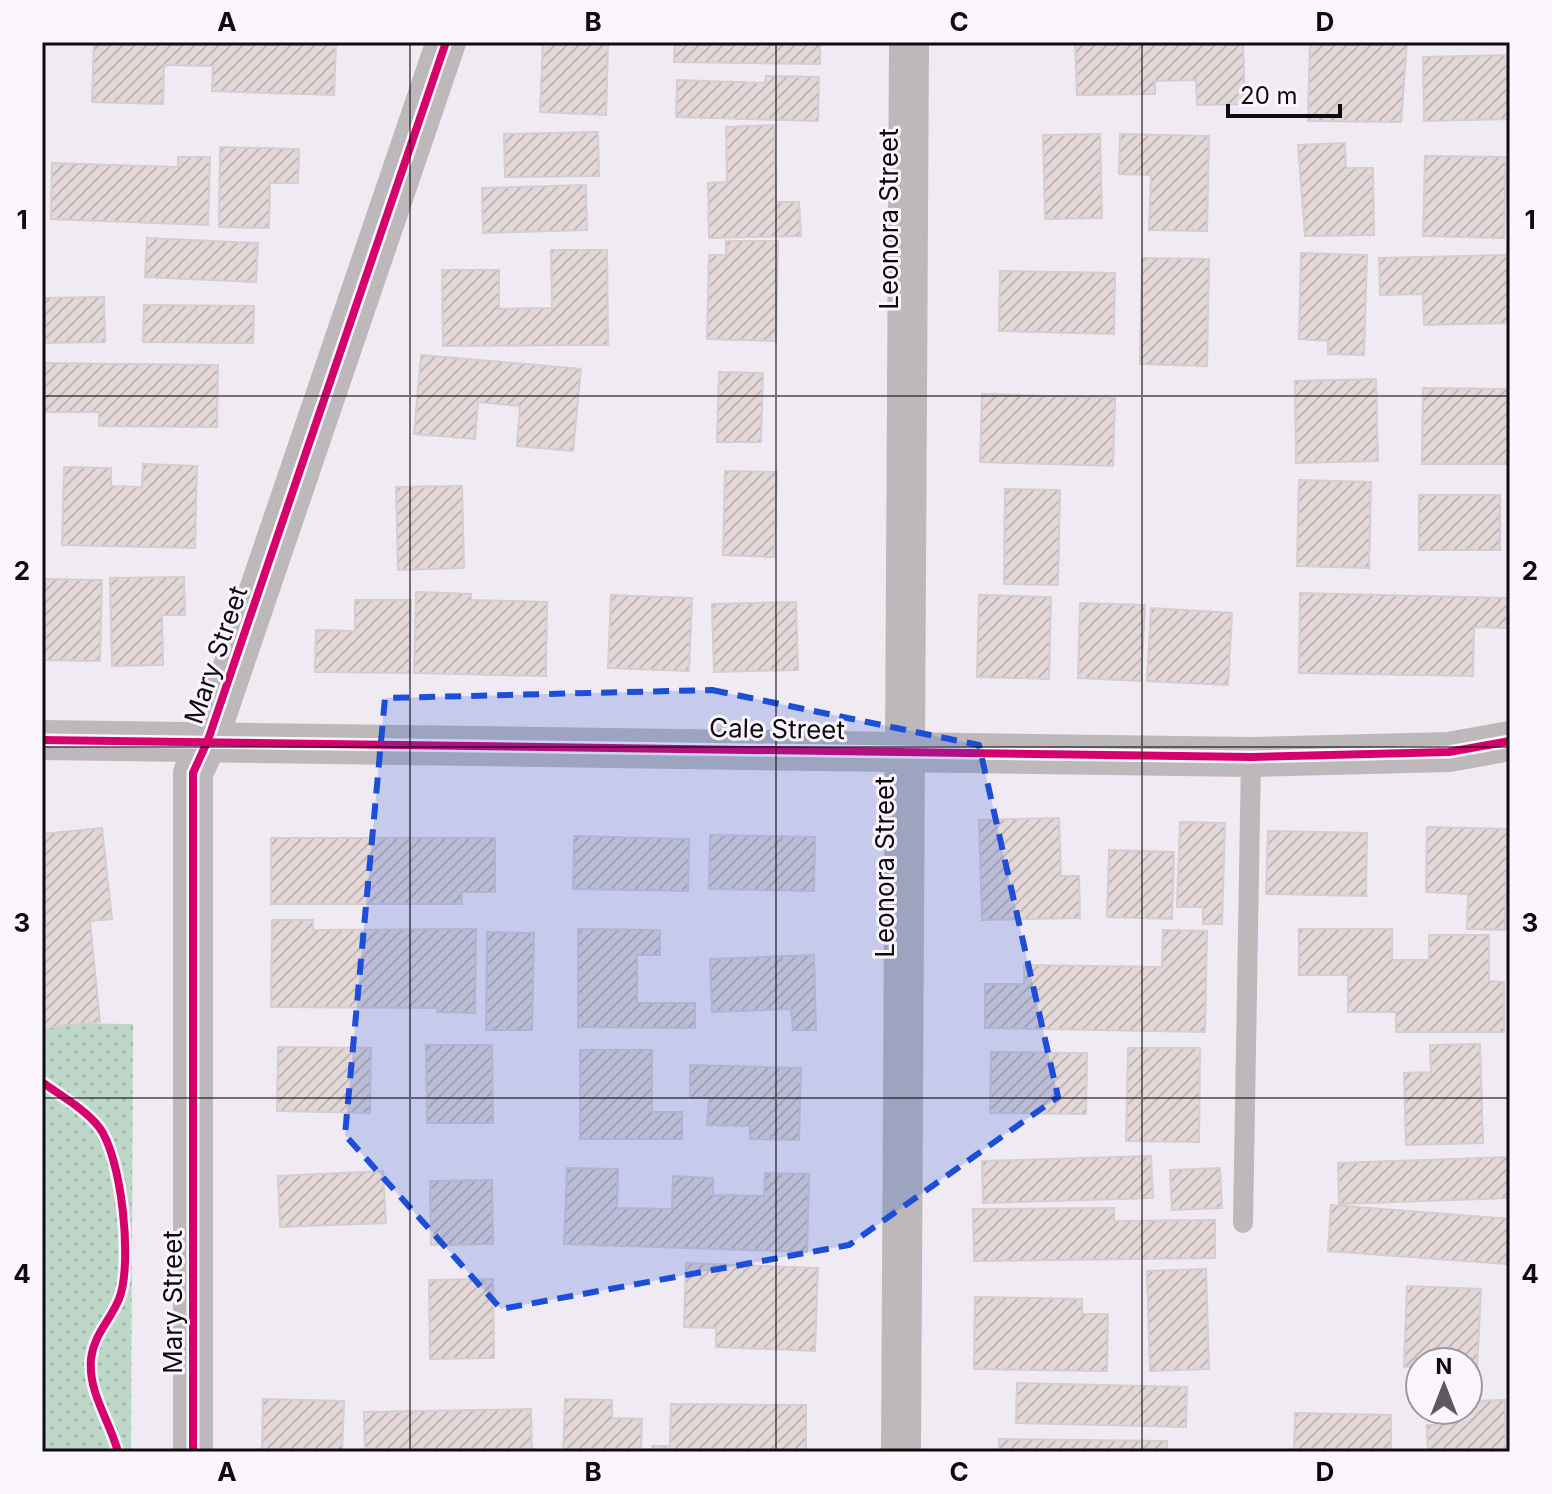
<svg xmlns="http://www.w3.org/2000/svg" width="1552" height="1494" font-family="Inter,sans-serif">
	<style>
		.park { fill: url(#park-dots) }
		.building { fill: url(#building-hatch); stroke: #d4ced1; stroke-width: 2 }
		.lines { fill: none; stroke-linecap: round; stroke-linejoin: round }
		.service { stroke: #bdb9ba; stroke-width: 20 }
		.minor { stroke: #bdb9ba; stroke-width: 40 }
		.cycleway-casing { stroke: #fbf6fd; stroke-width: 13 }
		.cycleway { stroke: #d6006c; stroke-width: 8 }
		.marked { fill: #1d4ed8; fill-opacity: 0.2; stroke: #1d4ed8; stroke-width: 6; stroke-dasharray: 16 10; stroke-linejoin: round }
		.grid { fill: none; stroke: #0f0b11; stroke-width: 2; stroke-opacity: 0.55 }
		.labels { text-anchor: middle; stroke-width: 6; stroke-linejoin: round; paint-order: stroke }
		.street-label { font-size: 26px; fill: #0f0b11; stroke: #fbf6fd }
		.neatline { fill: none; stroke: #0f0b11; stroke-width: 3 }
		.grid-label { font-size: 26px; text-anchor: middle; font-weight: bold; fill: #0f0b11 }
	</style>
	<defs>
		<pattern id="park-dots" width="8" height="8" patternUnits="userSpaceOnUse" patternTransform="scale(2)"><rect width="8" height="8" fill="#bdd7c9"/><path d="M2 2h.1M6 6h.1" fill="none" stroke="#a1b7ac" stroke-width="1.8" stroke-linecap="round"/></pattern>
		<pattern id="building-hatch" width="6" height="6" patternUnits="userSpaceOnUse" patternTransform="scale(2)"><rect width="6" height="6" fill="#e4d7d7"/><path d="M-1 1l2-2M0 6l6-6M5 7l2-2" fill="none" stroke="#c2b7b8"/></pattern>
	</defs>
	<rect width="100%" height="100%" fill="#f0eaf3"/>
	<path class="park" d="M42 1023 133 1024 131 1452H42Z"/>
	<g class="building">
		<path d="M94 42H336L334 95 212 91 213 66 164 65 163 104 92 102Z"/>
		<path d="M543 42H608L606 115 540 112Z"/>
		<path d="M675 42H820V64L674 62Z"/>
		<path d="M1075 42H1243L1245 104 1197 105 1196 80 1155 81V94L1077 95Z"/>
		<path d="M1310 42H1407L1401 122 1308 121Z"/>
		<path d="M1510 55V119L1424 121 1423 57Z"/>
		<path d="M766 76 819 77 818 121 676 117 677 80 765 83Z"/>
		<path d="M774 125 776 202H799L801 236 709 238 708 183 727 182 726 127Z"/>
		<path d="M598 132 599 176 505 177 504 134Z"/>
		<path d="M1100 134 1102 218 1045 219 1043 135Z"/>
		<path d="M1120 134 1209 136 1207 231 1149 230 1151 175 1119 174Z"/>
		<path d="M1345 143 1346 168H1373L1374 235 1305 236 1298 145Z"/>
		<path d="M220 147 299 149 298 183H270L269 228 219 227Z"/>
		<path d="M1425 156 1506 157 1504 238 1423 236Z"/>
		<path d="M178 157H210L208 225 51 219 52 163 178 167Z"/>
		<path d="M586 185 587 230 483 233 482 188Z"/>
		<path d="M147 238 258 243 256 282 145 277Z"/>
		<path d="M726 241H778L776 341 707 339 709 255H726Z"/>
		<path d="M551 250H607L608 345 443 346 442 270H499V309L552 308Z"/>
		<path d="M1301 253 1367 255 1364 355 1328 354V341L1299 339Z"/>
		<path d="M1507 255 1509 323 1424 325 1423 294 1380 295 1379 258Z"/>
		<path d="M1142 258 1209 259 1207 366 1140 364Z"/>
		<path d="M1000 271 1115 273 1114 334 999 331Z"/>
		<path d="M104 297 105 342 42 343V298Z"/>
		<path d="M144 305 254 306 253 343 143 342Z"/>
		<path d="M421 355 581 369 573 451 517 446 520 406 478 402 475 439 414 434Z"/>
		<path d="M42 363 218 365 217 427 99 426V412H42Z"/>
		<path d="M719 372 763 373 761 442H717Z"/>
		<path d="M1376 379 1378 461 1296 463 1295 381Z"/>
		<path d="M1423 388 1510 389V464H1422Z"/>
		<path d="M982 394 1115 398 1113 466 980 462Z"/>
		<path d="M143 464 197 466 195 548 62 545 64 467 111 468V486L142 487Z"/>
		<path d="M725 471 777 472 774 557 723 555Z"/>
		<path d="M1299 480 1371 482 1369 568 1297 566Z"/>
		<path d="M462 486 464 568 398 570 396 487Z"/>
		<path d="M1005 489 1060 490 1058 585 1004 584Z"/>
		<rect x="1419" y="495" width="81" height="55"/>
		<path d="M42 498 44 572H42Z"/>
		<path d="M184 577 185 615H162L163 665 112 666 110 578Z"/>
		<path d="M42 579 102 580 100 661 42 660Z"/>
		<path d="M416 592 471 594V600L547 602 546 676 414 673Z"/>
		<path d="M1300 593 1507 598V628L1474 627 1473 676 1299 673Z"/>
		<path d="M611 595 692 598 689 671 608 668Z"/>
		<path d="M979 595 1051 597 1049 679 977 677Z"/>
		<path d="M355 600H411L410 673 315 672 316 630 355 631Z"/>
		<path d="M796 602 798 670 714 672 712 604Z"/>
		<path d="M1080 603 1145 605 1141 681 1078 678Z"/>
		<path d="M1151 608 1232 613 1228 685 1147 681Z"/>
		<path d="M1059 818 1061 876H1079L1080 918 982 920 979 820Z"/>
		<path d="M1180 822 1225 823 1222 924H1203V907H1177Z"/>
		<path d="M1427 827 1508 829 1505 930 1467 929 1468 894 1426 892Z"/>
		<path d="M102 828 112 919 90 921 100 1022 42 1028V834Z"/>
		<path d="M1268 831 1367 833 1366 896 1266 894Z"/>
		<path d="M710 835 815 837 814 891 709 889Z"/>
		<path d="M574 836 689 839 688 891 573 889Z"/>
		<path d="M271 838H495V892H462V904H271Z"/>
		<path d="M1109 850 1174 852 1172 919 1107 917Z"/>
		<path d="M272 920H313V930L476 929 475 1013 437 1012V1008L271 1007Z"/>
		<path d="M578 929 660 930V955H637V1003H695V1028L578 1027Z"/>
		<path d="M1299 929H1392V960H1429V935H1489V981L1504 982V1032H1396V1012H1348V975H1299Z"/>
		<path d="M1163 930 1207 931 1205 1032 985 1028V984H1024V965L1162 967Z"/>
		<path d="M487 932 534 933 532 1030H486Z"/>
		<path d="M814 955 816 1030H793L791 1009 712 1012 710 959Z"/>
		<path d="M1480 1044 1483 1143 1406 1145 1404 1073 1431 1072 1430 1045Z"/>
		<path d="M426 1045H492L493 1123H427Z"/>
		<path d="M278 1047 371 1048 370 1113 277 1111Z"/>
		<path d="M1128 1048H1200L1199 1142 1126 1141Z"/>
		<path d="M580 1050H652V1112H682V1139H580Z"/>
		<path d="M991 1052 1087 1053 1086 1114 990 1113Z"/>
		<path d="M690 1065 801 1068 799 1140 750 1139V1126L707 1125 709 1098 690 1097Z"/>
		<path d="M1151 1156 1153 1198 983 1203 982 1161Z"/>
		<path d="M1510 1157V1198L1339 1204 1338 1163Z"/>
		<path d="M567 1168 618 1169 617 1208 672 1209 673 1176 713 1178V1195L764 1196 765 1173 809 1174 807 1252 564 1244Z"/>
		<path d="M1220 1168 1222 1208 1172 1210 1170 1170Z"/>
		<path d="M383 1171 386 1223 280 1227 278 1176Z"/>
		<path d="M492 1180 493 1244 431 1245 430 1181Z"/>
		<path d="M1331 1205 1510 1219 1506 1264 1328 1251Z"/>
		<path d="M1114 1208V1221L1215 1220V1258L974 1261 973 1209Z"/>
		<path d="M686 1263 818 1268 815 1351 716 1347V1328L684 1327Z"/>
		<path d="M1206 1269 1209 1369 1150 1371 1147 1271Z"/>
		<path d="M493 1279 494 1358 430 1359 429 1280Z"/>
		<path d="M1407 1286 1481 1289 1477 1370 1468 1369V1362H1420V1367H1404Z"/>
		<path d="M975 1297 1082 1299V1314H1108L1107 1371 974 1369Z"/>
		<path d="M1017 1383 1187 1387 1186 1427 1016 1423Z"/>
		<path d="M263 1399 344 1401 342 1452H262Z"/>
		<path d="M565 1399 612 1400V1418L642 1419 641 1452H563Z"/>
		<path d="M1505 1400 1506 1452H1428L1427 1425H1436V1410H1468V1401Z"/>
		<path d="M671 1404 806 1405V1452H652V1446H670Z"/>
		<path d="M531 1409 532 1452H365L364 1412Z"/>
		<path d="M1295 1413 1391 1415V1452H1294Z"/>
		<path d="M999 1439 1167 1441V1452H999Z"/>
	</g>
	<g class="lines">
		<path class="service" d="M1243 1223 1251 757"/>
		<g class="minor">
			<path d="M42 740 1251 757 1449 752 1510 741"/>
			<path d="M193 1452V773L208 740 446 42"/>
			<path d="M901 1452 909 42"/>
		</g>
		<g class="cycleway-casing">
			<g id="cycleway">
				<path d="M42 740 1251 757 1449 752 1510 741"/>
				<path d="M42 1082C61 1096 85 1109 99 1127 122 1157 133 1265 119 1299 110 1321 94 1334 91 1359 88 1393 110 1421 118 1452"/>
				<path d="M193 1452V773L208 740 446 42"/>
			</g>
		</g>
		<use href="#cycleway" class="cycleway"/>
	</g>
	<path class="marked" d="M712 690 979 745 1058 1097 849 1245 501 1309 345 1135 385 698Z"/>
	<path class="grid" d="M410 42V1452M776 42V1452M1142 42V1452M42 396H1510M42 747H1510M42 1098H1510"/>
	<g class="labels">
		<g class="street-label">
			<text transform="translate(889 219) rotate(-90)" y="9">Leonora Street</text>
			<text transform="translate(216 655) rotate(-71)" y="9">Mary Street</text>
			<text transform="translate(777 729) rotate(1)" y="9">Cale Street</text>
			<text transform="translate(885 867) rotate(-90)" y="9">Leonora Street</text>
			<text transform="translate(173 1302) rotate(-90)" y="9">Mary Street</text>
		</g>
	</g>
	<rect width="1552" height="1494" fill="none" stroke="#fbf6fd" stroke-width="88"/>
	<g transform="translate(1444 1386)"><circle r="38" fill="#fbf6fd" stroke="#9d989f" stroke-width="2"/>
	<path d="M0-6L14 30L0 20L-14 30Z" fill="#5e5960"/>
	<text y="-12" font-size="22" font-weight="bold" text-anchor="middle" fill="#0f0b11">N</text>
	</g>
	<path d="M1228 104v12h112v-12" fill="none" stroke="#0f0b11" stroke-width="4"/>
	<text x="1240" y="104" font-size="24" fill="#0f0b11" stroke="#fbf6fd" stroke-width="6" paint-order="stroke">20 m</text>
	<rect x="44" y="44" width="1464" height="1406" class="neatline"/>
	<g class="grid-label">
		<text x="227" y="31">A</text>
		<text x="593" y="31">B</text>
		<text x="959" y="31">C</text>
		<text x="1325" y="31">D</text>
		<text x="22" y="229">1</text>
		<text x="1530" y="229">1</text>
		<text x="22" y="580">2</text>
		<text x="1530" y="580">2</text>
		<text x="22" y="932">3</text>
		<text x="1530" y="932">3</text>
		<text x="22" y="1283">4</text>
		<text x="1530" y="1283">4</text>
		<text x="227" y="1481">A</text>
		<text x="593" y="1481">B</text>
		<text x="959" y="1481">C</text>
		<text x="1325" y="1481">D</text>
	</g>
</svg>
